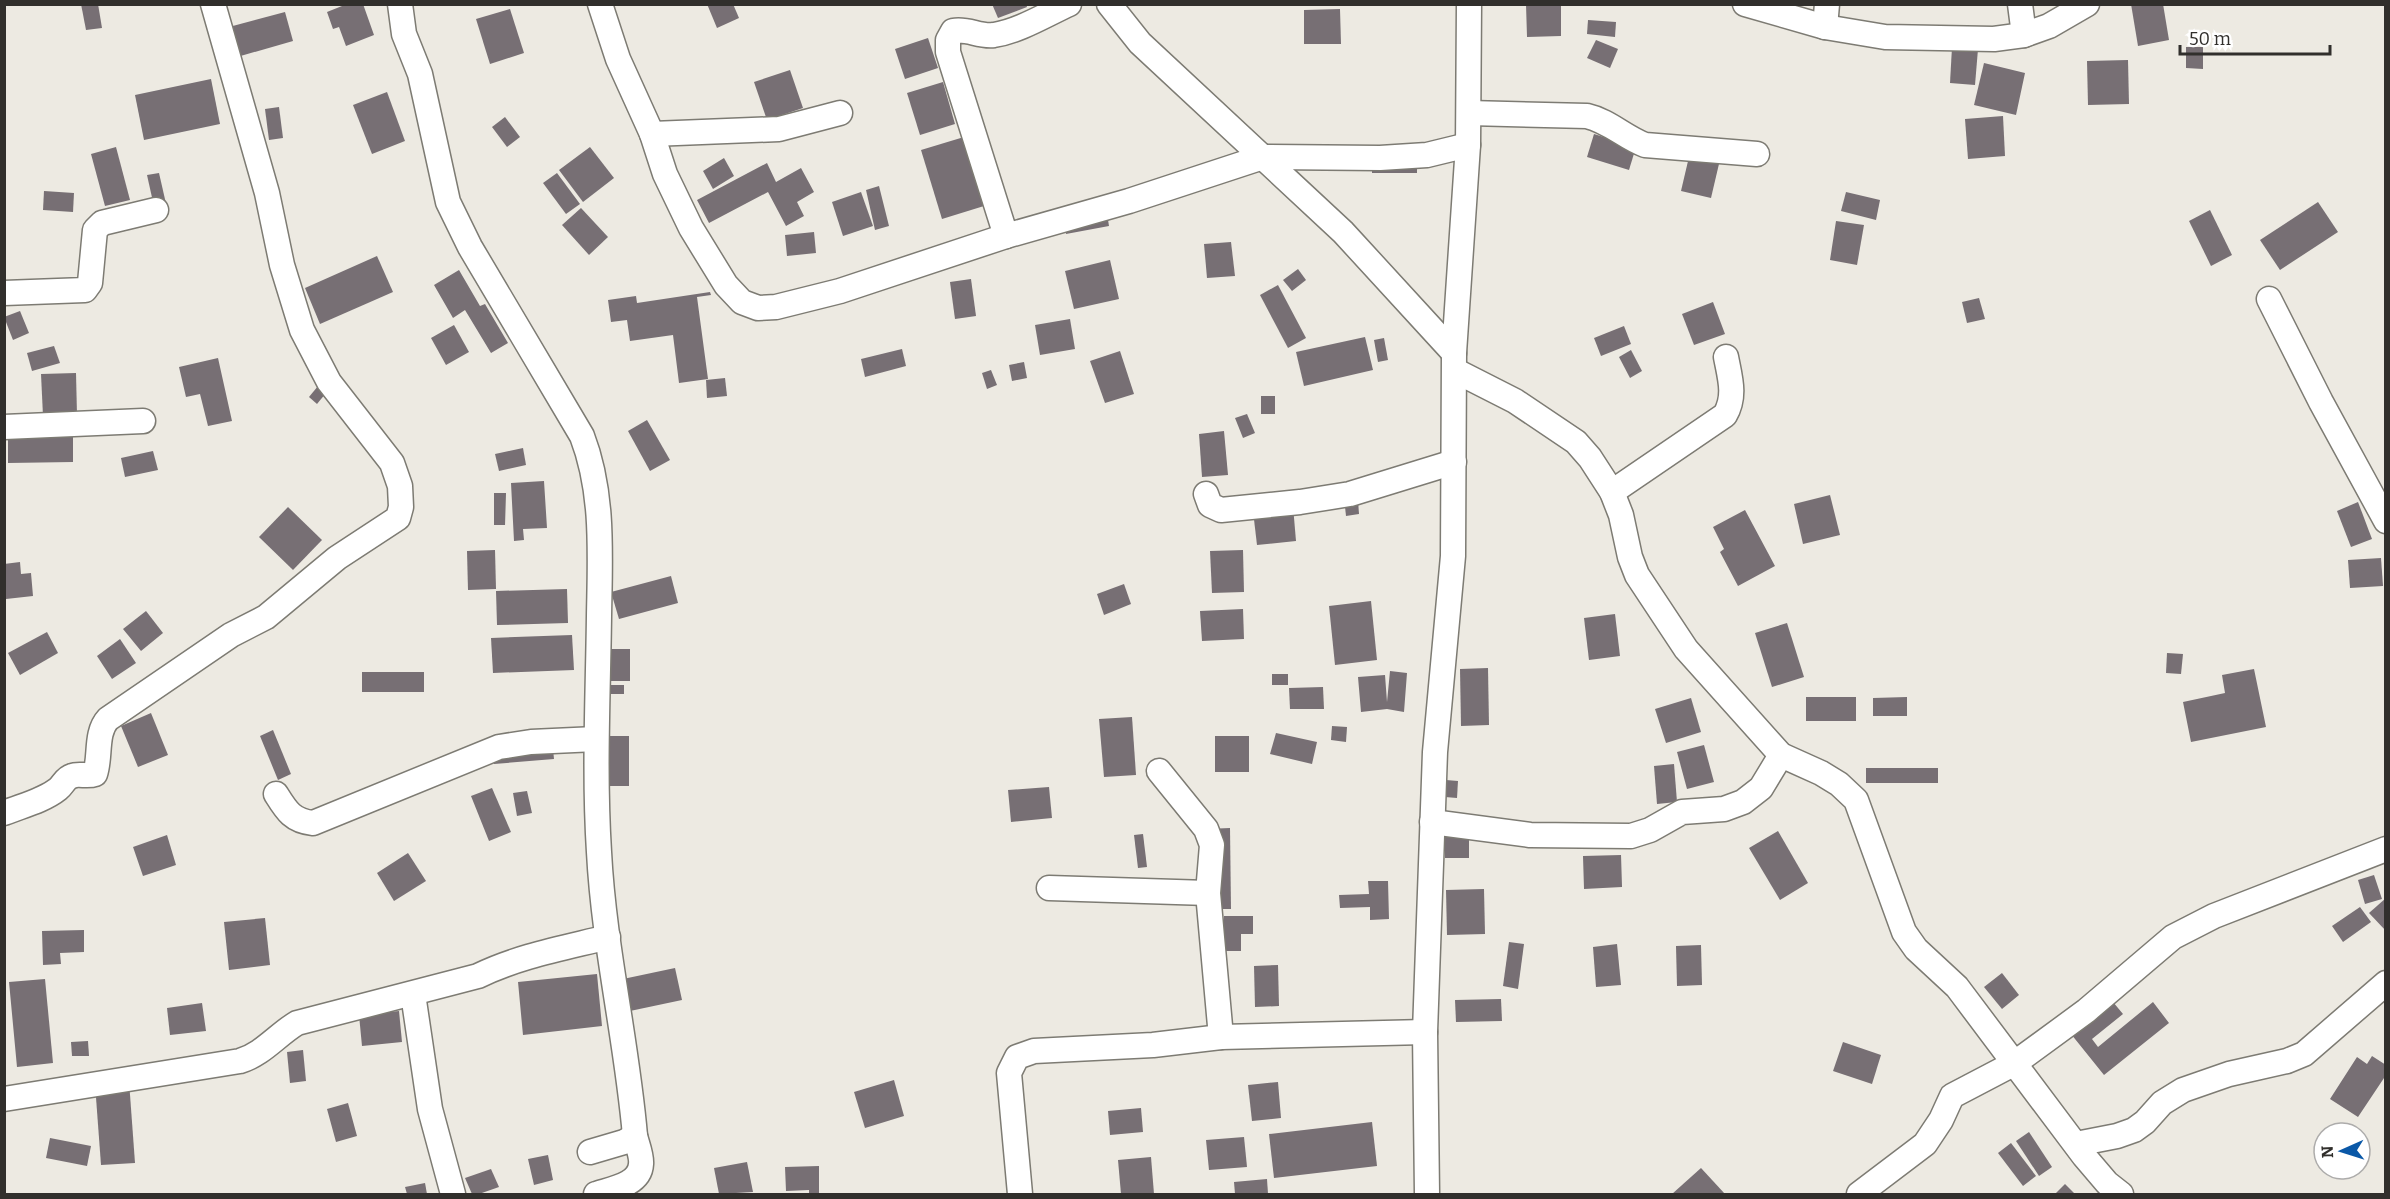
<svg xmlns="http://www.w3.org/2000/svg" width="2390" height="1199" font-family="Bitter,serif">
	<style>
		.building { fill: #776f74 }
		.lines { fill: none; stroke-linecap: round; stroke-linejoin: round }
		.street-casing { stroke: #7d7b73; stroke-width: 27 }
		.street { stroke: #fff; stroke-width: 24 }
	</style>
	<rect width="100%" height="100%" fill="#edeae2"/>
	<g class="building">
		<path d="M81 4H98L102 28 86 30Z"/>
		<path d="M347 4H363L374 35 346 46 339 27 333 29 327 12Z"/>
		<path d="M707 4H733L739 18 717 28Z"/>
		<path d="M992 4H1026L1027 7 998 18Z"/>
		<path d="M1526 4H1561V36L1527 37Z"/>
		<path d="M2131 4H2163L2169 40 2138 46Z"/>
		<path d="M510 9 524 53 490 64 476 19Z"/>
		<path d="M1340 9 1341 44H1304V10Z"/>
		<path d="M285 12 293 41 237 57 229 27Z"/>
		<path d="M1588 20 1616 22 1615 37 1587 34Z"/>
		<path d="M928 38 938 68 905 79 895 49Z"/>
		<path d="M1596 40 1618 49 1610 68 1587 58Z"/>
		<path d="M1952 47 1978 49 1975 85 1950 83Z"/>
		<path d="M2186 47H2203V69L2186 68Z"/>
		<path d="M2128 60 2129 104 2088 105 2087 61Z"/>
		<path d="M1984 63 2025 73 2016 115 1974 105Z"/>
		<path d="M790 70 803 108 767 120 754 82Z"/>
		<path d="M211 79 220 124 144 140 135 95Z"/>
		<path d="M943 82 955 124 920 135 907 93Z"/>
		<path d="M387 92 405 141 372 154 353 105Z"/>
		<path d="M279 107 283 138 269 140 265 109Z"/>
		<path d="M2003 116 2005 156 1968 159 1965 119Z"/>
		<path d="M505 117 520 137 507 147 492 127Z"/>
		<path d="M1594 134 1636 147 1629 170 1587 157Z"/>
		<path d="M964 137 984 206 942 219 921 150Z"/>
		<path d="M1692 144 1722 151 1711 198 1681 191Z"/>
		<path d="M116 147 130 200 105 206 91 154Z"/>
		<path d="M590 147 614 178 583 202 559 170Z"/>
		<path d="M1417 155V173H1372V156Z"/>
		<path d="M724 158 734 176 713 189 703 171Z"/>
		<path d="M767 163 776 182 801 168 814 192 797 202 804 216 786 226 768 192 709 223 697 200Z"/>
		<path d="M159 173 167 208 155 211 147 175Z"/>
		<path d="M557 173 580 204 566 214 543 183Z"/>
		<path d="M879 186 889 226 875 230 866 190Z"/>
		<path d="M44 191 74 193 73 212 43 210Z"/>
		<path d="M861 192 873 226 843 236 832 202Z"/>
		<path d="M1846 192 1880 200 1876 220 1841 211Z"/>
		<path d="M2318 202 2338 232 2280 270 2260 240Z"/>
		<path d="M1106 207 1109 226 1066 234 1063 214Z"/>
		<path d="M581 208 608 237 589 255 562 225Z"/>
		<path d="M2210 210 2232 255 2211 266 2189 221Z"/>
		<path d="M1836 221 1864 225 1857 265 1830 260Z"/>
		<path d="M814 232 816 253 787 256 785 235Z"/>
		<path d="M1231 242 1235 276 1207 278 1204 244Z"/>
		<path d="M377 256 393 292 320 324 305 288Z"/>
		<path d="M1110 260 1119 299 1074 309 1065 271Z"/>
		<path d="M1298 269 1306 280 1292 291 1283 280Z"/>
		<path d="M459 270 480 306 485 304 508 343 491 353 465 310 453 318 434 285Z"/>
		<path d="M971 279 976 316 955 319 950 282Z"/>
		<path d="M1278 285 1306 338 1288 348 1260 295Z"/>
		<path d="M710 292 711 295 697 297 708 379 679 383 673 335 630 341 627 320 611 322 608 300 636 296 637 303Z"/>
		<path d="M1979 298 1985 319 1967 323 1962 302Z"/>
		<path d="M1713 302 1725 334 1694 345 1682 314Z"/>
		<path d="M20 311 29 333 13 340 4 317Z"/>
		<path d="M1070 319 1075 349 1040 355 1035 325Z"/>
		<path d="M454 325 469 352 446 365 431 338Z"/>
		<path d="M1624 326 1631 344 1601 356 1594 338Z"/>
		<path d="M1365 337 1373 370 1304 386 1296 352Z"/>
		<path d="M1384 338 1388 360 1378 362 1374 340Z"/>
		<path d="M54 346 60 363 32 371 27 353Z"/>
		<path d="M902 349 906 366 865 377 861 359Z"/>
		<path d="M1631 350 1642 371 1630 378 1619 357Z"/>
		<path d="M1120 351 1134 394 1105 403 1090 361Z"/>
		<path d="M218 358 232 421 208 426 200 394 186 397 179 367Z"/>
		<path d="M1024 362 1027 378 1012 381 1009 365Z"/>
		<path d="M991 370 997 385 987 389 982 373Z"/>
		<path d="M76 373 77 415 43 416 41 374Z"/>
		<path d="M725 378 727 396 707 398 706 380Z"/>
		<path d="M318 386 326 393 317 404 309 397Z"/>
		<rect x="1261" y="396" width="14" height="18"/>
		<path d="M1247 414 1255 433 1243 438 1235 418Z"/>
		<path d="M647 420 670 460 650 471 628 431Z"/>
		<path d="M8 426H73V462L8 463Z"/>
		<path d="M1224 431 1228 475 1202 477 1199 434Z"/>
		<path d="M523 448 526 465 499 471 495 454Z"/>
		<path d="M153 451 158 470 125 477 121 458Z"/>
		<path d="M544 481 547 528 523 529 524 540 514 541 511 483Z"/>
		<path d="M1357 486 1359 514 1346 516 1343 488Z"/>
		<path d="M494 493H506L505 525H494Z"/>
		<path d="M1830 495 1840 535 1803 544 1794 504Z"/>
		<path d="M2358 502 2372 539 2351 547 2337 511Z"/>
		<path d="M1293 506 1296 541 1257 545 1253 511Z"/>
		<path d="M288 507 322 540 293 570 259 537Z"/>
		<path d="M1745 510 1775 566 1738 586 1720 552 1724 549 1713 527Z"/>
		<path d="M495 550 496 589 468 590 467 551Z"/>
		<path d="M1243 550 1244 592 1212 593 1210 551Z"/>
		<path d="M2381 558 2383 586 2350 588 2348 560Z"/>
		<path d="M20 562 21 574 31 573 33 596 6 599 4 564Z"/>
		<path d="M671 576 678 603 619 619 611 592Z"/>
		<path d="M1124 584 1131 604 1104 615 1097 594Z"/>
		<path d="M567 589 568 623 497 625 496 591Z"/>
		<path d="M1371 601 1377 660 1335 665 1329 606Z"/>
		<path d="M1243 609 1244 639 1202 641 1200 611Z"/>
		<path d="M146 611 163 633 141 651 123 629Z"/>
		<path d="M1615 614 1620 656 1589 660 1584 618Z"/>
		<path d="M1787 623 1804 677 1772 687 1755 633Z"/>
		<path d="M47 632 58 653 20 675 8 653Z"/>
		<path d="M572 635 574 670 493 673 491 638Z"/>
		<path d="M120 639 136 663 112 679 97 656Z"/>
		<rect x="602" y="649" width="28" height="32"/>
		<path d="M2167 653 2183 654 2181 674 2166 673Z"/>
		<path d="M1488 668 1489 725 1461 726 1460 669Z"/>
		<path d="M2254 669 2266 727 2191 742 2183 702 2225 693 2222 675Z"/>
		<path d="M1390 671 1407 673 1404 712 1387 709 1361 712 1358 677 1385 675 1387 702Z"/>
		<rect x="362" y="672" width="62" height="20"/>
		<rect x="1272" y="674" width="16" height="11"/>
		<rect x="605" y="685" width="19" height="9"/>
		<path d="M1323 687 1324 709H1290L1289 688Z"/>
		<rect x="1806" y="697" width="50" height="24"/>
		<path d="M1907 697V716H1873V698Z"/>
		<path d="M1691 698 1701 732 1666 743 1655 709Z"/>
		<path d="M151 713 168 755 138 767 121 726Z"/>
		<path d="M1132 717 1136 775 1104 777 1099 719Z"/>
		<path d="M1332 726 1347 727 1346 742 1331 740Z"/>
		<path d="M273 730 291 774 278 780 260 736Z"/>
		<path d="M1276 733 1317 742 1312 764 1270 754Z"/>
		<rect x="595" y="736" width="34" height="50"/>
		<rect x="1215" y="736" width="34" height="36"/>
		<path d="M552 740 554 759 494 764 492 746Z"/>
		<path d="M1704 745 1714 782 1687 789 1677 752Z"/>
		<path d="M1674 764 1677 802 1657 804 1654 766Z"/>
		<rect x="1866" y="768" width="72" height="15"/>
		<path d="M1446 780 1458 781 1457 798 1445 797Z"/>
		<path d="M1049 787 1052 818 1011 822 1008 790Z"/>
		<path d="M492 788 511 832 489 841 471 796Z"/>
		<path d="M527 791 532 813 517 816 513 793Z"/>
		<path d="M1230 828 1231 909H1208L1206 829Z"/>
		<rect x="1445" y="828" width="24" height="30"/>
		<path d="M1778 831 1808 883 1780 900 1749 848Z"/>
		<path d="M1143 834 1147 867 1138 868 1134 835Z"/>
		<path d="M167 835 176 865 143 876 133 847Z"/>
		<path d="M408 853 426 881 394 901 377 873Z"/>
		<path d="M1621 855 1622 887 1584 889 1583 856Z"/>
		<path d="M2374 875 2382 899 2365 904 2358 880Z"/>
		<path d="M1368 881H1388L1389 919 1370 920V907L1340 908 1339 895 1369 894Z"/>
		<path d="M1484 889 1485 934 1447 935 1446 890Z"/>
		<path d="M2386 898V931L2369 913Z"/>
		<path d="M2360 907 2371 922 2343 942 2332 926Z"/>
		<path d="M1224 916H1253V934H1241V951H1224Z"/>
		<path d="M265 918 270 965 229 970 224 922Z"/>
		<path d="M84 930V952L60 953 61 964 43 965 42 931Z"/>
		<path d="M1509 942 1524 944 1518 989 1503 986Z"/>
		<path d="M1617 944 1621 985 1596 987 1593 947Z"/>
		<path d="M1701 945 1702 985 1677 986 1676 946Z"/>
		<path d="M1278 965 1279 1006 1255 1007 1254 966Z"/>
		<path d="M675 968 682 1000 630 1011 623 979Z"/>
		<path d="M2002 973 2019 995 2002 1009 1984 987Z"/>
		<path d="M597 974 602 1026 523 1035 518 982Z"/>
		<path d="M45 979 53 1063 17 1067 9 982Z"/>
		<path d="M2108 996 2123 1014 2092 1039 2098 1047 2153 1002 2169 1023 2104 1075 2071 1034Z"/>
		<path d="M1501 999 1502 1021 1456 1022 1455 1000Z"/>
		<path d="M202 1003 206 1031 170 1035 167 1008Z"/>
		<path d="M399 1011 402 1042 362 1046 359 1015Z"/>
		<path d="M88 1041 89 1056H72L71 1042Z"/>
		<path d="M1843 1042 1881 1055 1872 1084 1833 1071Z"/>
		<path d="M303 1050 306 1081 290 1083 287 1052Z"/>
		<path d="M2372 1056 2386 1065V1075L2358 1117 2330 1099 2357 1057 2367 1064Z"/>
		<path d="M894 1080 904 1116 865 1128 854 1092Z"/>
		<path d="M129 1081 135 1163 101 1165 95 1084Z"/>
		<path d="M1278 1082 1281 1118 1252 1121 1248 1085Z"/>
		<path d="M348 1103 357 1136 336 1142 327 1109Z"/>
		<path d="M1141 1108 1143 1132 1110 1135 1108 1111Z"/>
		<path d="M1372 1122 1377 1166 1274 1178 1269 1134Z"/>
		<path d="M2029 1132 2052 1167 2039 1176 2016 1141Z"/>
		<path d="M1244 1137 1247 1167 1209 1170 1206 1140Z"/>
		<path d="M50 1138 91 1146 87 1166 46 1158Z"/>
		<path d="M2011 1143 2036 1176 2023 1186 1998 1153Z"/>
		<path d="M548 1155 553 1180 534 1185 528 1159Z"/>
		<path d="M1151 1157 1154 1194H1121L1118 1160Z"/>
		<path d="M747 1162 753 1192 719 1194 714 1168Z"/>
		<path d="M819 1166V1194H809V1190L786 1191 785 1167Z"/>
		<path d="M1701 1168 1725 1194H1672Z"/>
		<path d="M491 1169 499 1187 479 1194H472L465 1178Z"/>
		<path d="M1267 1179 1268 1194H1235L1234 1182Z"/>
		<path d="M425 1183 427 1194H407L405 1187Z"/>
		<path d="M2065 1184 2075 1194H2055Z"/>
	</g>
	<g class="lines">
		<g class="street-casing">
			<g id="street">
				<path d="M400 4 404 34 420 74 448 202 470 247 582 436C604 493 600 555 599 616 598 695 594 773 599 852 604 948 627 1041 635 1136 637 1144 642 1156 641 1164 640 1185 611 1189 596 1194"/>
				<path d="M600 4 618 59 652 134 665 174 691 228 726 285 742 302 758 308 776 307 840 291 1006 236 1129 201 1263 157 1380 158 1427 155 1468 145"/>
				<path d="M1109 4 1140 43 1343 232 1454 353"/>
				<path d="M1745 4 1825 27 1885 37 1994 39 2024 35 2049 26 2087 4"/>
				<path d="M2020 4 2024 35"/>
				<path d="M1825 27 1827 4"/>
				<path d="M1469 113 1587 116C1609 121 1624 137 1645 145L1757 154"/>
				<path d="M652 134 779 129 840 113"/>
				<path d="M1006 236 948 52V40L953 31C968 28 979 37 994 35 1019 31 1045 15 1069 4"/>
				<path d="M4 293 85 290 90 283 95 230 102 223 156 210"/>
				<path d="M2269 299 2321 402 2386 521"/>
				<path d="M1456 371 1515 401 1576 442 1590 458 1612 492 1621 515 1630 557 1637 575 1686 649 1781 755 1821 773 1839 784 1856 800 1904 932 1916 949 1957 987 2084 1156 2107 1183 2121 1194"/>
				<path d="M4 427 143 421"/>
				<path d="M1612 492 1725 415C1736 396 1730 378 1726 357"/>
				<path d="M1206 494 1210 505 1221 510 1300 502 1350 494 1454 462"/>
				<path d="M1159 771 1206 829 1212 845 1208 893 1221 1037"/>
				<path d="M276 794C286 810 292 821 313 823L499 747 531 742 596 739"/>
				<path d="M4 813C21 806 43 801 58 789 63 785 65 778 72 776 79 773 87 777 95 774 101 757 95 733 108 719L231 635 266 617 337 558 398 518 401 507 400 486 392 463 329 382 302 330 282 265 267 193 213 4"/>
				<path d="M1432 822 1530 835 1631 836 1650 830 1682 812 1724 809 1743 802 1761 788 1781 755"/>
				<path d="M1049 888 1208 893"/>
				<path d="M413 994 430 1109 453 1194"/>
				<path d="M4 1099 240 1061C263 1054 277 1035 297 1023L478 976C519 956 564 948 608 937"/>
				<path d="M2076 1144 2117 1136 2134 1130 2145 1122 2162 1103 2183 1090 2229 1074 2287 1061 2304 1054 2386 983"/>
				<path d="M590 1152 624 1142 635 1136"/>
				<path d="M1020 1194 1009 1073 1017 1057 1034 1051 1153 1045 1221 1037 1425 1032"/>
				<path d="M1427 1194 1425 1032 1435 752 1453 556 1454 353 1468 145 1469 4"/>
				<path d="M1859 1194 1925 1144 1941 1120 1952 1096 2015 1063 2086 1011 2173 937 2214 916 2386 849"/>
			</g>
		</g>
		<use href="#street" class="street"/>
	</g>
	<rect width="2390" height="1199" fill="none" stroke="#312f2c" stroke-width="12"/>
	<g transform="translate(2342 1151) rotate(267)"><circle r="28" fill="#ffffff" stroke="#adacab" stroke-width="1.5"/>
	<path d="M0-4.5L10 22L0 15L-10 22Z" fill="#0a58a7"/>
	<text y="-9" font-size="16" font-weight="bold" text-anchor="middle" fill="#312f2c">N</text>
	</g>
	<path d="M2180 45v9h150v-9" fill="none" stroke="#312f2c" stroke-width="3"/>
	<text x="2189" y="45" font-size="18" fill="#312f2c" stroke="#ffffff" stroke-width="4.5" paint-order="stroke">50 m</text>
</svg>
